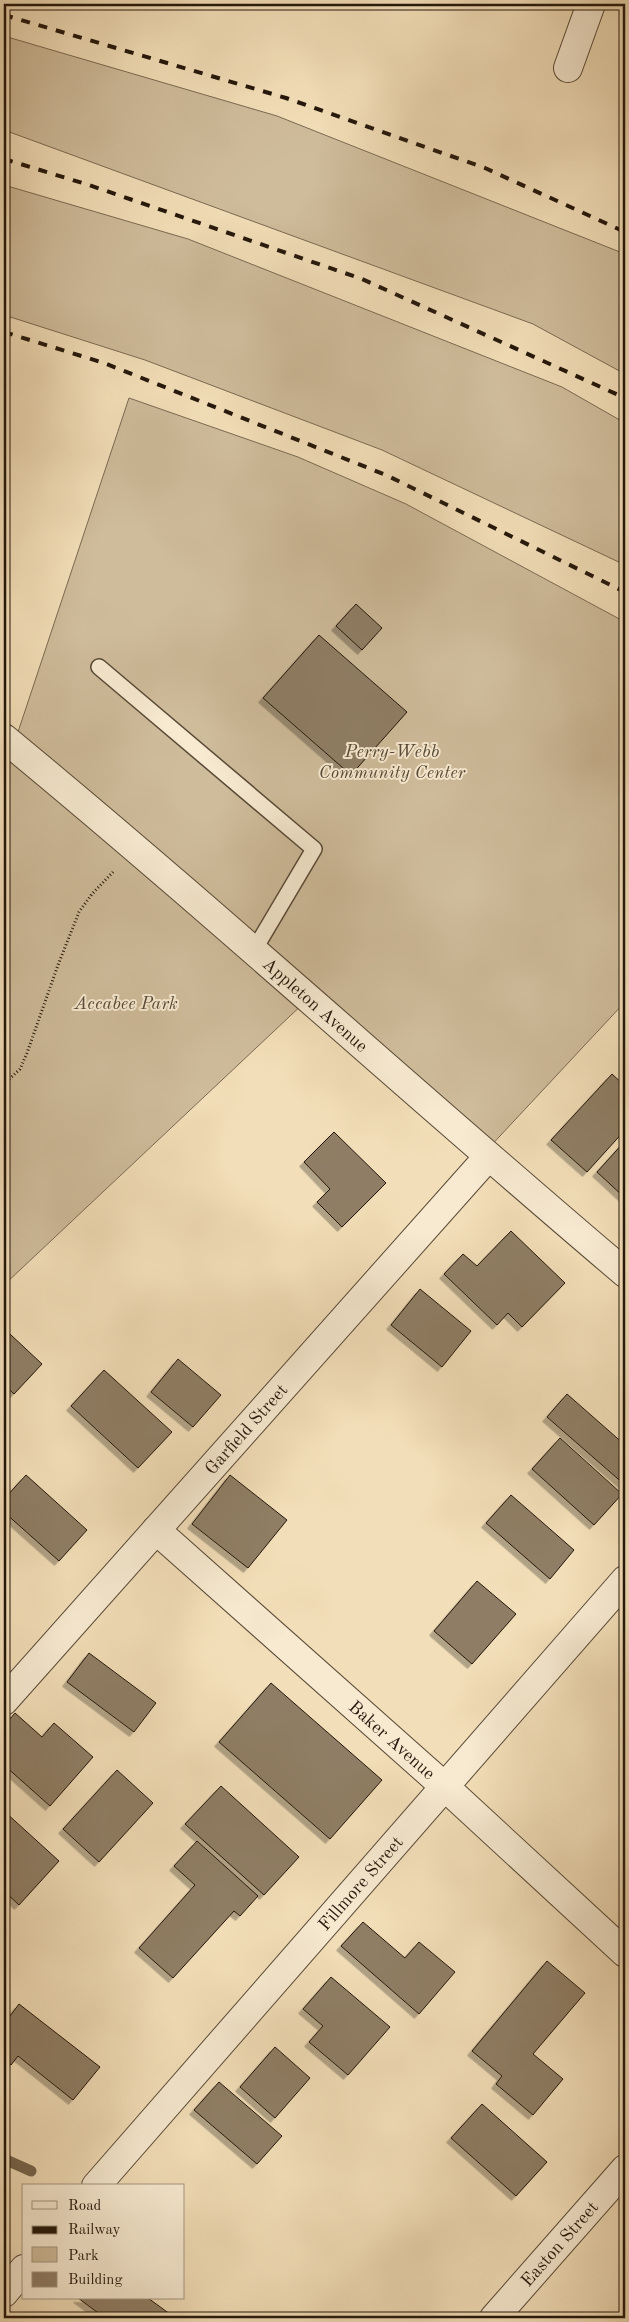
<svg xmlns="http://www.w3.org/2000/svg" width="629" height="2322" font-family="'Old Standard TT',serif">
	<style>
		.green { fill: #cfbc9b; stroke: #7a6a53 }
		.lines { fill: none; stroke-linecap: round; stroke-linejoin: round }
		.stream { stroke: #76664f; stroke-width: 11 }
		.building { fill: #8f7e65; stroke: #24170b; filter: url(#shadow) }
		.service-casing { stroke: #584936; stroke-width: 18 }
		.minor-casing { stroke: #584936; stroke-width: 30 }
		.path { stroke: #24170b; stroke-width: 3; stroke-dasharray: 1 2.5; stroke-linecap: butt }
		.service { stroke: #f7ead1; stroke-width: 15 }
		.minor { stroke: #f7ead1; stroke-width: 28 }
		.rail { stroke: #24170b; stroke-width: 4; stroke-dasharray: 9 9; stroke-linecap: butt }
		.labels { text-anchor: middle; stroke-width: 4; stroke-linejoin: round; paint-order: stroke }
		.park-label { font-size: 18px; font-style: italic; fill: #574936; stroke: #f7ead1 }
		.street-label { font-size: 18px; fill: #24170b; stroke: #f7ead1 }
	</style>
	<defs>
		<filter id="shadow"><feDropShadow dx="-4.5" dy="4.5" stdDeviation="0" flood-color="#0004"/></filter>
	</defs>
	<rect width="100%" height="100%" fill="#f2deb8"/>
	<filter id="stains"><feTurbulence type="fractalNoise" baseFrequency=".004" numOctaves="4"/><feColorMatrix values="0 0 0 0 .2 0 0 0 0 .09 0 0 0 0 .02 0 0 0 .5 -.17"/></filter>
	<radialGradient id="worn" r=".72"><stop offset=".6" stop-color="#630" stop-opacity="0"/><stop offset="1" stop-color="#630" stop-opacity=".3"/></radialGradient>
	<g class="green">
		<path d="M4 36 277 116 625 254V374L533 324 4 130Z"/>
		<path d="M4 185 188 239 562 387 625 423V565L382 450 145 360 4 315Z"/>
		<path d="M129 398 298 457 406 504 625 622V1002L486 1151 14 744Z"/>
		<path d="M4 738 306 1001 4 1285Z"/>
	</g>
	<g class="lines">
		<path class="stream" d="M4 2159 31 2171"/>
	</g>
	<g class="building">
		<path d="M356 604 382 628 362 650 336 626Z"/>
		<path d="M319 635 407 712 351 775 263 698Z"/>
		<path d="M612 1074 625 1086V1130L587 1172 551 1140Z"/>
		<path d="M334 1132 386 1183 342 1227 317 1202 330 1189 304 1162Z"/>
		<path d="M625 1141V1198L597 1172Z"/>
		<path d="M511 1231 565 1283 522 1327 508 1313 497 1325 444 1274 463 1254 477 1266Z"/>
		<path d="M420 1289 471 1331 442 1367 391 1325Z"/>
		<path d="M10 1334 42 1364 14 1394 4 1385V1342Z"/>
		<path d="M178 1359 221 1395 193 1427 151 1392Z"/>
		<path d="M104 1370 172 1432 138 1468 71 1406Z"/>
		<path d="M567 1394 625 1445V1485L547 1417Z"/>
		<path d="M560 1438 622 1494 594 1525 532 1469Z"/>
		<path d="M26 1475 87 1530 59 1561 4 1512V1499Z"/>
		<path d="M230 1475 287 1520 248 1568 192 1524Z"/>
		<path d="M511 1495 574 1550 550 1579 486 1523Z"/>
		<path d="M477 1581 516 1614 472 1664 434 1631Z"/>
		<path d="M89 1653 156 1703 134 1732 67 1682Z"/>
		<path d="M271 1683 382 1780 330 1839 219 1742Z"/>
		<path d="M15 1713 42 1737 54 1723 93 1757 50 1806 4 1765V1726Z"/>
		<path d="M117 1770 153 1803 99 1862 63 1829Z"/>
		<path d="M221 1786 299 1857 264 1895 185 1824Z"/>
		<path d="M4 1811 59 1861 19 1905 4 1891Z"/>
		<path d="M197 1841 258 1896 240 1916 234 1911 173 1978 139 1948 195 1885 174 1866Z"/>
		<path d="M363 1922 405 1958 419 1942 455 1972 419 2014 341 1946Z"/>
		<path d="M547 1961 585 1993 533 2054 563 2079 533 2115 496 2084 502 2076 472 2051Z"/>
		<path d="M331 1977 390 2027 348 2075 309 2042 323 2026 303 2009Z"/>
		<path d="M19 2004 100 2067 73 2100 18 2056 11 2065 4 2059V2024Z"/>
		<path d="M275 2047 310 2078 275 2118 240 2087Z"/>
		<path d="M219 2082 282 2136 257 2164 194 2110Z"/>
		<path d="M482 2104 547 2162 516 2196 451 2138Z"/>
		<path d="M78 2298H148L174 2317 105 2318Z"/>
	</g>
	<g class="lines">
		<g class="service-casing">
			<path id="service" d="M99 667 314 849 253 952"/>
		</g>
		<g class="minor-casing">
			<g id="minor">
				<path d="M568 68 591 4"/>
				<path id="s1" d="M4 738C215 912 417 1097 625 1273"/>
				<path id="s2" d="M156 1530 444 1786 625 1953"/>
				<path id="s3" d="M4 1701 488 1157"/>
				<path id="s4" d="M96 2186 625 1580"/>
				<path d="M4 2293 24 2269"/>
				<path id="s5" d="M494 2318 625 2169"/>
			</g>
		</g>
		<path class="path" d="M4 1084 20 1069 27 1053 58 965 79 912 92 894 113 872"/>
		<use href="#service" class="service"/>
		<use href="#minor" class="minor"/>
		<g class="rail">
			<path d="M4 15 286 98 485 168 625 232"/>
			<path d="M4 159 89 185 362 279 625 398"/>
			<path d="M4 332 104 363 386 475 625 592"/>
		</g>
	</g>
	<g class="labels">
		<g class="park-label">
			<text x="392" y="757">Perry-Webb<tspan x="392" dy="21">Community Center</tspan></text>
			<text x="126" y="1009">Accabee Park</text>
		</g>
		<g class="street-label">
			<text dy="6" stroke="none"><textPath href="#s1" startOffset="410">Appleton Avenue</textPath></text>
			<text dy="6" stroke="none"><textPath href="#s3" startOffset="364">Garfield Street</textPath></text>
			<text dy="6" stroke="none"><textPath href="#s2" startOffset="316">Baker Avenue</textPath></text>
			<text dy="6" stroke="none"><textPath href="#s4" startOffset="402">Fillmore Street</textPath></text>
			<text dy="6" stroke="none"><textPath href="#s5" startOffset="99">Easton Street</textPath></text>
		</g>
	</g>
	<rect width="629" height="2322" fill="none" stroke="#f2deb8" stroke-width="20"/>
	<rect x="5" y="5" width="619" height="2312" fill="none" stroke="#24170b" stroke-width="2.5"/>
	<rect x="10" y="10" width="609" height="2302" fill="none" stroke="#24170b"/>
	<rect x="22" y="2184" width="162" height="115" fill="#f7ead1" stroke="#a39682"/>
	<rect x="32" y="2201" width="25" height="8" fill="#f7ead1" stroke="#a39682"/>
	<text x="68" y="2210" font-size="15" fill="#24170b">Road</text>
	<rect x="32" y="2226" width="25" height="8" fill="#24170b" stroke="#a39682"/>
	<text x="68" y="2234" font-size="15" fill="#24170b">Railway</text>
	<rect x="32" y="2247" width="25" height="15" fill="#cfbc9b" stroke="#a39682"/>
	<text x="68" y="2260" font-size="15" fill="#24170b">Park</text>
	<rect x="32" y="2272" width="25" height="15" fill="#8f7e65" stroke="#a39682"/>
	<text x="68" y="2284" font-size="15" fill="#24170b">Building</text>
	<rect width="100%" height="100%" filter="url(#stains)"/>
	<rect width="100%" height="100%" fill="url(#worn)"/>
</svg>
